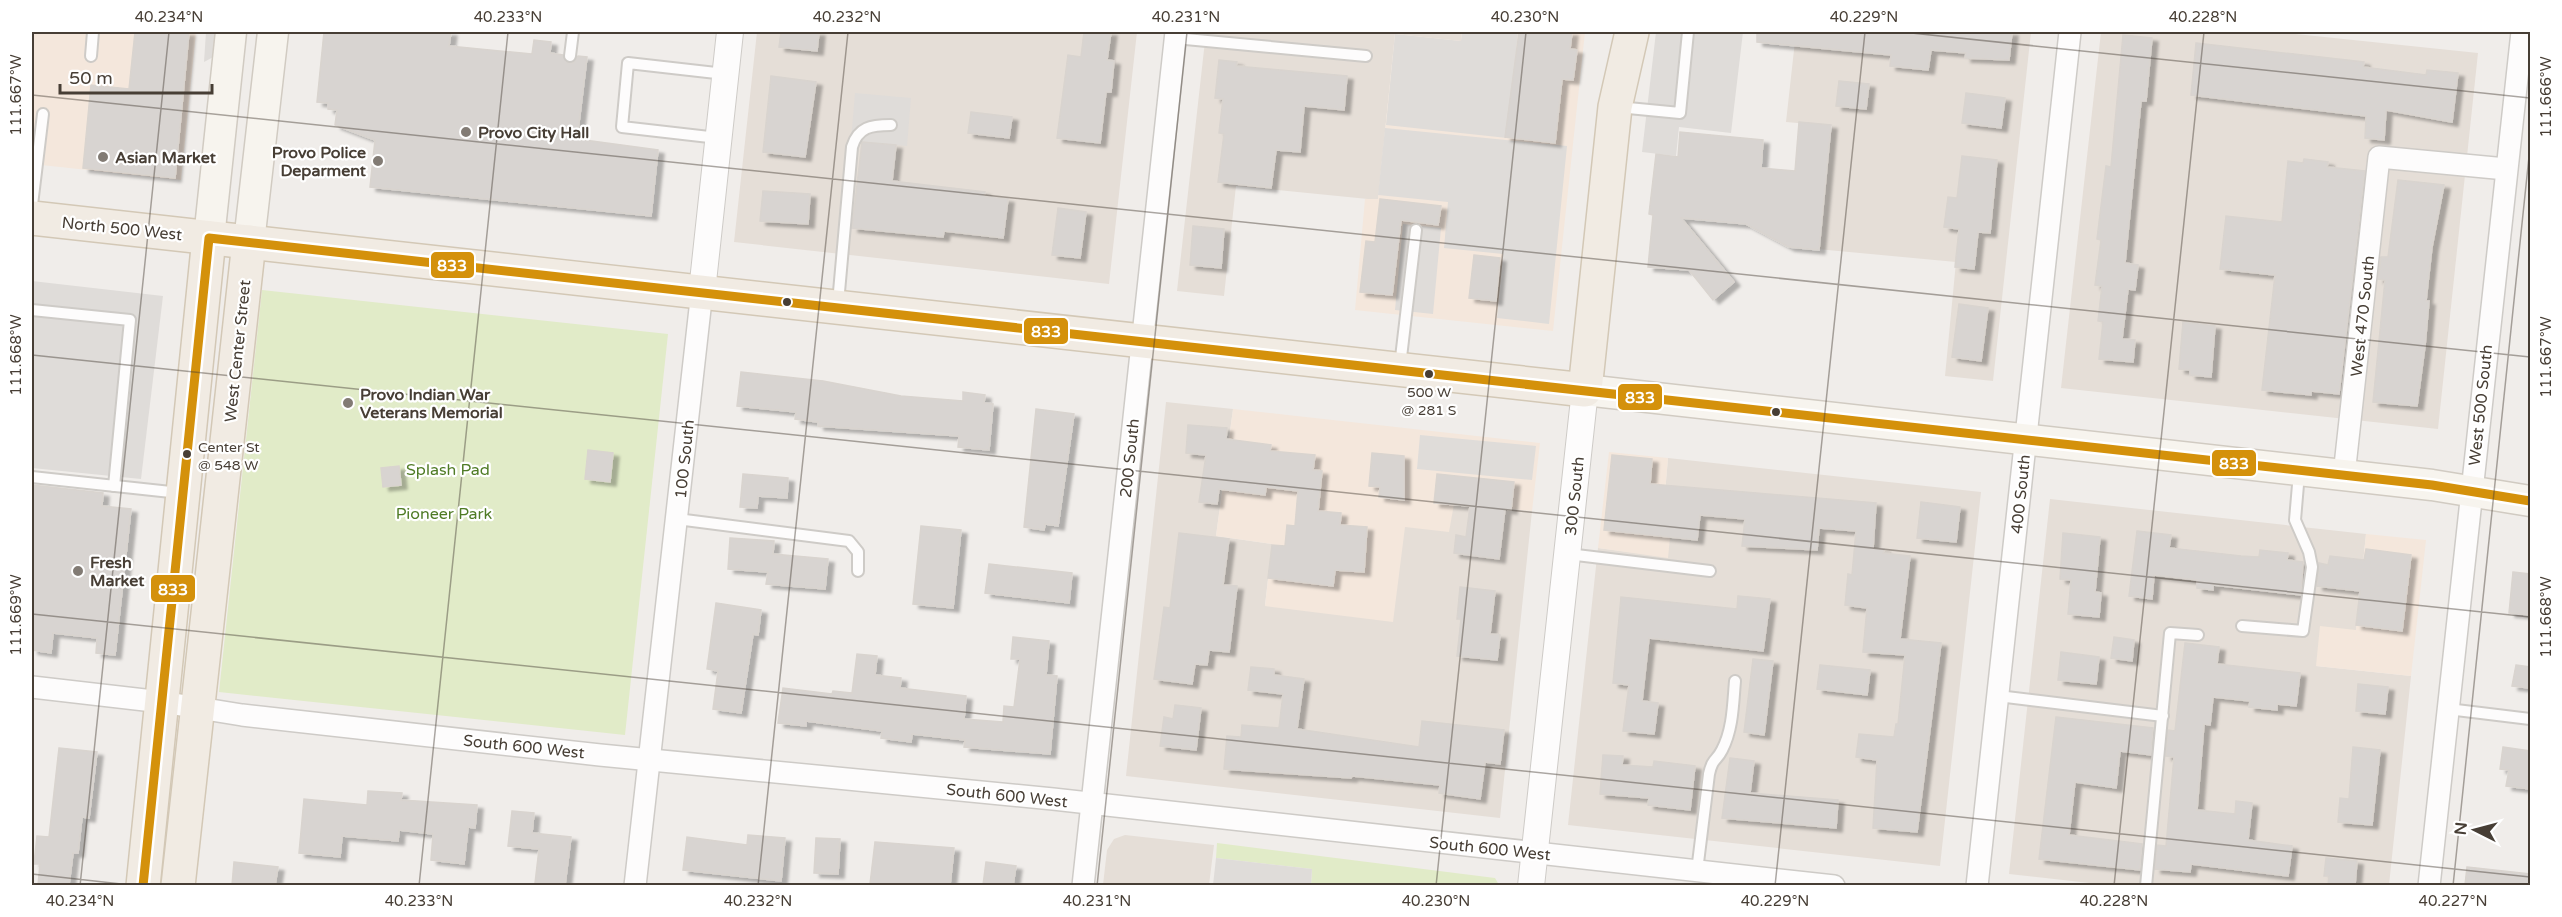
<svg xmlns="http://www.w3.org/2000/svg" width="2562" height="917" font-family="'Varela Round',sans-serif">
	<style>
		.residential { fill: #e5ded7 }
		.commercial { fill: #f4e7dc }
		.green { fill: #e1ebc8 }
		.parking { fill: #dfdcd9 }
		.building { fill: #d8d4d1; stroke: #d9d4cf; stroke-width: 1.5; filter: url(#shadow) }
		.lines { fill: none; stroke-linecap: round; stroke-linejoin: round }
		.service-casing { stroke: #cecbc7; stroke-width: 14 }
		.minor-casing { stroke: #cecbc7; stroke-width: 24 }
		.tertiary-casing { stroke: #cecbc7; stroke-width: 28 }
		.secondary-casing { stroke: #d1cbc2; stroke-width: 33 }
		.primary-casing { stroke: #d3c8b6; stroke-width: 36 }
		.service { stroke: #fdfcfc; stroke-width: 10 }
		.minor { stroke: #fdfcfc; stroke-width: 21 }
		.tertiary { stroke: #fdfcfc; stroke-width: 26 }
		.secondary { stroke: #f7f4ee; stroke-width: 30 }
		.primary { stroke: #f1ebe3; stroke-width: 33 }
		.bus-1-casing { stroke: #fff; stroke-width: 14 }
		.bus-1 { stroke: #d4910b; stroke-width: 9 }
		.ticks { fill: none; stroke: #473e35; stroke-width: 1.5; stroke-opacity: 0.45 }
		.poi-dot { fill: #827b74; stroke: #fff; stroke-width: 2 }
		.bus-dot { fill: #473e35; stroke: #fff; stroke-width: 2 }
		.labels { text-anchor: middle; stroke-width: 4.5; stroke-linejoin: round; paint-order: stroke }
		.bus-label { font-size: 14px; fill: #473e35; stroke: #fff }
		.poi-label { font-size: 16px; font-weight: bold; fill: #473e35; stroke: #fff; text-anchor: start }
		.street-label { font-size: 16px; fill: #473e35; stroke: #fff }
		.park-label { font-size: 16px; fill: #4f7b25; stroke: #fff }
		.line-badge { stroke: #fff; stroke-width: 2 }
		.badge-label { font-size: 16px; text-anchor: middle; font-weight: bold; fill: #fff }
		.neatline { fill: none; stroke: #473e35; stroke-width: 2 }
		.ticks-label { font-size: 15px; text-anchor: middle; fill: #473e35 }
	</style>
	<defs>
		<filter id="shadow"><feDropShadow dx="6" dy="4" stdDeviation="1.5" flood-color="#0004"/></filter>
	</defs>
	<rect width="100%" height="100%" fill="#f0edea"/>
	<g class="residential">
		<path d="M757 32H1137L1109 284 734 242Z"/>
		<path d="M1206 32H1462L1461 41 1395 34 1378 200 1236 186 1224 296 1177 291Z"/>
		<path d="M1796 32H2031L1993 381 1945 376 1956 262 1817 249 1832 126 1786 122Z"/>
		<path d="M2101 32H2276L2478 53 2438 429 2061 388Z"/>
		<path d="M1166 402 1233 409 1216 536 1272 544 1265 605 1405 527 1454 504 1532 511 1500 818 1126 776Z"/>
		<path d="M1668 458 1981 492 1940 866 1568 825 1598 548 1668 557 1664 505Z"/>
		<path d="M2050 499 2366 534 2356 630 2316 666 2411 676 2389 885 2116 886 2009 874Z"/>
		<path d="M1125 835 1214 845 1209 885H1103L1107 850 1114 839Z"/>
	</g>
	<g class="commercial">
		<path d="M32 32H196L181 180 32 164Z"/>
		<path d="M1462 32H1585L1553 331 1355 310 1365 199H1378L1395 34 1461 41Z"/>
		<path d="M1233 409 1540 443 1532 511 1454 504 1449 532 1405 527 1393 622 1265 606 1272 544 1216 536Z"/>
		<path d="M1609 452 1668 458 1664 505 1673 507 1668 558 1598 548Z"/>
		<path d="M2366 534 2426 540 2411 676 2316 666 2320 626 2356 630Z"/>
	</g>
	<g class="green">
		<path d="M262 290 668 334 625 735 219 692Z"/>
		<path d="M1217 843 1495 878 1499 885H1311L1312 869 1216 858Z"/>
	</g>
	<g class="parking">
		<path d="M206 32H222L219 54 204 62Z"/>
		<path d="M1462 32H1518L1507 138 1386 125 1395 34 1461 41Z"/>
		<path d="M1656 32H1743L1731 133 1679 127 1676 156 1642 152Z"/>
		<path d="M855 93 911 98 907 146 851 141Z"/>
		<path d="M1385 128 1567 146 1549 324 1497 318 1503 254 1444 248 1448 202 1378 195Z"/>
		<path d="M1403 224 1441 228 1433 314 1395 310Z"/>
		<path d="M32 281 163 296 141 479 32 468Z"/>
		<path d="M1420 435 1536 446 1532 480 1417 469Z"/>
		<path d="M1216 858 1312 869 1311 885H1213Z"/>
	</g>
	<g class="building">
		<path d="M135 32H189L175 178 83 168 91 85 129 89Z"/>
		<path d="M324 32H451L449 46 532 54 534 40 551 42 550 53 563 55 568 63H573L578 56 587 57 577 139 658 150 651 216 370 187 375 140 335 125 337 110 328 109V103L317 102Z"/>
		<path d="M781 32H819L817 51 779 47Z"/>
		<path d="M1084 32H1111L1107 60 1114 61 1111 92H1106L1100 143 1057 138 1068 55 1081 57Z"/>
		<path d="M1519 32H1572L1570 49 1577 50 1573 80 1562 79 1555 143 1505 137Z"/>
		<path d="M1757 32H2012L2009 60 1965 58 1966 53 1931 50 1928 70 1890 66 1891 55 1757 42Z"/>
		<path d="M2123 35 2152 38 2146 101H2141L2125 263 2138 265 2135 290 2128 289 2122 339 2135 340 2133 362 2099 359 2103 322 2098 321 2102 286 2095 285 2101 240 2097 239 2106 166 2111 167Z"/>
		<path d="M2196 43 2364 62 2363 67 2426 75 2427 70 2458 73 2452 122 2386 110 2384 140 2365 138 2366 116 2191 95Z"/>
		<path d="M1219 60 1237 62 1236 66 1347 76 1344 110 1304 106 1300 152 1276 150 1271 188 1218 182 1224 134 1219 133 1223 99 1215 98Z"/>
		<path d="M771 76 816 82 805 157 763 152Z"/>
		<path d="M1839 81 1869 84 1866 109 1836 106Z"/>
		<path d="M1966 93 2005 98 2001 128 1962 123Z"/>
		<path d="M971 112 1012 117 1009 138 968 133Z"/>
		<path d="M1799 122 1831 125 1819 250 1789 247 1746 224 1681 218 1734 282 1713 300 1689 270 1648 267 1653 215 1649 214 1656 154 1678 157 1680 132 1763 140 1761 168 1795 171Z"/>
		<path d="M862 142 896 145 892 181 985 192 984 196 1008 199 1003 238 944 231 943 237 852 228Z"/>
		<path d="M1962 156 1997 160 1990 233 1978 232 1974 269 1955 267 1959 229 1944 227 1948 197 1957 198Z"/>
		<path d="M2304 159 2328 162 2327 167 2365 171 2339 394 2311 391V395L2262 390 2275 275 2220 269 2226 216 2282 222 2288 161 2303 163Z"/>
		<path d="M2398 180 2444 185 2432 247 2426 301H2429L2425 346 2417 406 2373 402 2385 280 2378 279 2381 257H2388Z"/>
		<path d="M763 191 810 194 808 224 760 221Z"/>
		<path d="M1380 199 1441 206 1438 225 1401 220 1392 295 1360 292 1366 241 1375 242Z"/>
		<path d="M1058 208 1086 212 1080 258 1052 255Z"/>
		<path d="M1193 226 1224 229 1221 268 1190 265Z"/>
		<path d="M1474 255 1500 258 1496 301 1469 298Z"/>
		<path d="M1959 304 1988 308 1981 361 1952 357Z"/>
		<path d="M2183 322 2215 326 2211 377 2190 375V370L2179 369Z"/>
		<path d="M741 372 823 381 901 396 963 401V392L985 395 984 403 993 404 989 450 958 447 959 436 818 426V422L795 419 796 412 737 406Z"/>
		<path d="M1036 409 1074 414 1058 526 1045 524 1044 530 1024 527Z"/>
		<path d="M1188 425 1227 428 1226 439 1271 445 1270 451 1315 455 1313 470 1322 471 1318 511 1341 513 1340 525 1367 527 1364 572 1335 570 1333 586 1268 578 1272 545 1285 546 1287 525 1295 526 1298 491 1266 487 1265 495 1219 489 1217 504 1199 502 1206 455 1186 453Z"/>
		<path d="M588 450 613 453 610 482 585 479Z"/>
		<path d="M1372 453 1404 456V500L1379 497 1380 487 1369 486Z"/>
		<path d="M1612 455 1652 459 1650 484 1876 503 1873 549H1884L1883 553 1910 556 1900 639 1941 643 1917 832 1873 828 1877 760 1856 757 1859 734 1894 737 1896 724H1898L1905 655 1863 652 1867 608 1845 605 1848 574 1852 575 1856 531 1819 528 1817 550 1742 546 1745 519 1700 515 1697 540 1604 530Z"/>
		<path d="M399 466 401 485 383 487 381 468Z"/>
		<path d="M743 474 788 478 787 498 758 496 757 508 740 507Z"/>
		<path d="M1437 474 1514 482 1511 510 1505 509 1499 559 1454 553 1456 535 1466 537 1470 506 1434 503Z"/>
		<path d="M32 485 103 493 102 506 131 509 115 655 96 653 97 638 53 633 51 653 32 650Z"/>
		<path d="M1921 502 1960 507 1956 542 1917 538Z"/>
		<path d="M921 526 961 530 953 608 913 604Z"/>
		<path d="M2137 531 2171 535 2169 548 2241 556 2259 557 2260 550 2288 553 2287 560 2303 562 2301 595 2213 585V590L2197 588V580L2154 575 2152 599 2129 596Z"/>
		<path d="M1179 533 1229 539 1223 585 1237 586 1229 652 1209 650 1207 665 1195 664 1192 684 1154 679 1164 607 1170 608Z"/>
		<path d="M2063 533 2100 537 2095 592 2101 593 2099 617 2068 614 2071 580 2060 579Z"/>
		<path d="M730 538 774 541 773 554 828 559 825 589 766 584 768 572 728 569Z"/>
		<path d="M2366 549 2411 555 2402 631 2356 625 2360 591 2317 586 2319 563 2328 565 2330 556 2364 560Z"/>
		<path d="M989 564 1072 573 1069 603 985 593Z"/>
		<path d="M2513 572 2530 574V615L2509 613Z"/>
		<path d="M1460 587 1495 591 1490 634 1500 635 1497 660 1457 656 1461 619H1457Z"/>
		<path d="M1738 596 1770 599 1763 651 1649 638 1642 701 1658 703 1654 734 1623 731 1629 685 1613 683 1621 597 1737 609Z"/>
		<path d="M716 603 761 610 758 635 753 634 741 713 713 709 718 671 707 669Z"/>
		<path d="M1013 637 1049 641 1046 675 1057 676 1050 754 964 747 965 740 912 734 911 742 881 738 882 731 806 721V726L778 723 783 688 832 694 833 691 852 693 857 654 877 656 875 675 901 678 900 688 966 696 964 719 1003 722 1004 706 1014 707 1020 659H1011Z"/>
		<path d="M2114 637 2134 640 2132 661 2111 658Z"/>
		<path d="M2185 643 2219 647 2217 664 2300 673 2296 706 2277 704V710L2249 707 2250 701 2213 697 2210 725 2204 724 2197 810 2235 814 2236 801 2252 803 2248 840 2292 846 2288 876 2191 864 2190 872 2155 869 2157 845 2166 846 2174 757 2166 756 2168 730 2175 731Z"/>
		<path d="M2061 652 2099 657 2096 684 2058 680Z"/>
		<path d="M1753 659 1773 661 1764 735 1744 732Z"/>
		<path d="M1820 665 1870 670 1867 695 1817 689Z"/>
		<path d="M2516 665 2530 667V688L2512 686Z"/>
		<path d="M1251 667 1274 669V675L1304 679 1297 729 1419 747 1422 721 1504 730 1500 764 1485 762 1480 799 1439 793 1440 785 1352 776 1351 778 1224 769 1227 736 1241 737 1242 725 1279 728 1283 694 1248 690Z"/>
		<path d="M2358 684 2388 687 2385 714 2356 711Z"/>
		<path d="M1175 705 1201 708 1196 750 1160 746 1164 717 1173 719Z"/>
		<path d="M2056 717 2153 728 2151 755 2120 751 2116 788 2075 782 2069 835 2142 844 2140 870 2039 859Z"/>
		<path d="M2353 747 2380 750 2372 825 2338 822 2340 798 2349 799Z"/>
		<path d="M2503 747 2530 751V789L2506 786 2509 770 2500 769Z"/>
		<path d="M59 748 97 752 89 818 82 817 78 853H73L69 885H38L40 864H34L37 836 49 837Z"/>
		<path d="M1603 755 1623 756 1622 765 1653 767 1654 761 1695 766 1690 810 1648 805 1649 798 1600 794Z"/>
		<path d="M1730 758 1754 761 1750 793 1838 800 1836 828 1722 818Z"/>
		<path d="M368 791 402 793 401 800 477 805 475 828 468 827 464 864 431 860 433 834 399 830 398 841 342 836 340 857 299 853 304 799 367 805Z"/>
		<path d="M512 811 534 813 532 833 571 837 565 885 535 883 539 849 508 846Z"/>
		<path d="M748 835 785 838 781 881 683 870 687 837 747 845Z"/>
		<path d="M816 838 840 839 838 874 814 873Z"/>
		<path d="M875 842 954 848 950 885 870 884Z"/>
		<path d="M2326 858 2357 861 2355 885H2328L2329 876H2324Z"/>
		<path d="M234 862 278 867 275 885H232Z"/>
		<path d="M986 862 1016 866 1013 885H983Z"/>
		<path d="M2467 867 2530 874V885H2465Z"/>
	</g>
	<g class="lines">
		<g class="service-casing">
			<g id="service">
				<path d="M1175 38 1366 56"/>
				<path d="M91 56 93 32"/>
				<path d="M570 56 573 32"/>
				<path d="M1618 107 1680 113 1688 32"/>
				<path d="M718 138 622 127 628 63 725 74"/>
				<path d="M32 205 43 114"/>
				<path d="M838 303 852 147C858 127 871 125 891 125"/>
				<path d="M32 310 130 320 114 486"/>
				<path d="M1400 366 1416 230"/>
				<path d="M32 477 180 493"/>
				<path d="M677 519 849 541 858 552V571"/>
				<path d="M1568 554 1710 571"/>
				<path d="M2242 626 2303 631 2312 567 2309 552 2295 520 2299 473"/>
				<path d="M1998 696 2163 716"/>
				<path d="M2448 709 2530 719"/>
				<path d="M1697 871 1709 774C1713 757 1716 762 1722 750 1733 729 1733 704 1735 681"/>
				<path d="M2146 886 2170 633 2198 635"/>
			</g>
		</g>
		<g class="minor-casing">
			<g id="minor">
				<path d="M2344 475 2379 157 2506 169"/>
				<path d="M32 687 162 702 242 715 600 755 1053 799 1834 886"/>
				<path d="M635 886 702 291"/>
				<path d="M1083 886 1176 32"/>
				<path d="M1977 886 2070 32"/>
				<path d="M2429 886 2522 32"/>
			</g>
		</g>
		<g class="tertiary-casing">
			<g id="tertiary">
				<path d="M702 291 730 32"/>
				<path d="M1531 886 1585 390"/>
			</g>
		</g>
		<g class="secondary-casing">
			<g id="secondary">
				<path d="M209 238 231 32"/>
				<path d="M249 242 273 32"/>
				<path d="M1585 390 2432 485 2530 501"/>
			</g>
		</g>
		<g class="primary-casing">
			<g id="primary">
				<path d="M32 218 1585 390 1615 107 1632 32"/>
				<path d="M143 886 209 238"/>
				<path d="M178 886 249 242"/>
			</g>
		</g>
		<use href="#service" class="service"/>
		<use href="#minor" class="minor"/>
		<use href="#tertiary" class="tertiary"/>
		<use href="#secondary" class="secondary"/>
		<use href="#primary" class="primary"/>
		<g class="bus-1-casing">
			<path id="bus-1" d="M143 886 209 238 2432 485 2530 501"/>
		</g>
		<use href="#bus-1" class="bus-1"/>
	</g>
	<path class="ticks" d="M1902 32 2530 98M32 95 2530 357M32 355 2530 617M32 614 2530 877M32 874 139 886M80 886 169 32M419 886 508 32M758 886 848 32M1097 886 1187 32M1436 886 1526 32M1775 886 1865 32M2114 886 2204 32M2453 886 2530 147"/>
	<g class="poi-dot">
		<circle cx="466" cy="132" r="6"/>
		<circle cx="103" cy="157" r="6"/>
		<circle cx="378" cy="161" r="6"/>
		<circle cx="348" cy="403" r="6"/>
		<circle cx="78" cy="571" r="6"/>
	</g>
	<g class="bus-dot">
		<circle cx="787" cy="302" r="5"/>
		<circle cx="1429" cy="374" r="5"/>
		<circle cx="1776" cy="412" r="5"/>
		<circle cx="187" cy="454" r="5"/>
	</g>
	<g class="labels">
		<g class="bus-label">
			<text x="1429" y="397">500 W<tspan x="1429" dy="18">@ 281 S</tspan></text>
			<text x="198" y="452" text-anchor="start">Center St<tspan x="198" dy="18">@ 548 W</tspan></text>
		</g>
		<g class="poi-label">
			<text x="478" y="138">Provo City Hall</text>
			<text x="366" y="158" text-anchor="end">Provo Police<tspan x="366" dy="18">Deparment</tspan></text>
			<text x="115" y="163">Asian Market</text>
			<text x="360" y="400">Provo Indian War<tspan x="360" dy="18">Veterans Memorial</tspan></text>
			<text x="90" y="568">Fresh<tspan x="90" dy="18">Market</tspan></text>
		</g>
		<g class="street-label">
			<text transform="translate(122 228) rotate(6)" y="6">North 500 West</text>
			<text transform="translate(2362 316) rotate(-84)" y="6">West 470 South</text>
			<text transform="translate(237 351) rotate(-84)" y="6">West Center Street</text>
			<text transform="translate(2480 405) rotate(-84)" y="6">West 500 South</text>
			<text transform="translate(1129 458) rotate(-84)" y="6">200 South</text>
			<text transform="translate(684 459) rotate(-84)" y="6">100 South</text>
			<text transform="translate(2020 494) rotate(-84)" y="6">400 South</text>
			<text transform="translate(1574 496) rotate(-84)" y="6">300 South</text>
			<text transform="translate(524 746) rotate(6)" y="6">South 600 West</text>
			<text transform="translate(1007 795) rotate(6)" y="6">South 600 West</text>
			<text transform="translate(1490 848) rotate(6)" y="6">South 600 West</text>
		</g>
		<g class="park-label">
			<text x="448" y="475">Splash Pad</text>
			<text x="444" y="519">Pioneer Park</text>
		</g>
	</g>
	<g class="line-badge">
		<rect x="430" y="251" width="45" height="28" rx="6" fill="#d4910b"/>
		<rect x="1023" y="317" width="46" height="28" rx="6" fill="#d4910b"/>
		<rect x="1617" y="383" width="46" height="28" rx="6" fill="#d4910b"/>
		<rect x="2211" y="449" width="46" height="28" rx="6" fill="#d4910b"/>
		<rect x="150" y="574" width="46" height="29" rx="6" fill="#d4910b"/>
	</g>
	<g class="badge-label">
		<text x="452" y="271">833</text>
		<text x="1046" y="337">833</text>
		<text x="1640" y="403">833</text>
		<text x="2234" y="469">833</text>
		<text x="173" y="595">833</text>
	</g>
	<rect width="2562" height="917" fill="none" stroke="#ffffff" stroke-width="66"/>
	<g transform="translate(2475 830) rotate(276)" stroke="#ffffff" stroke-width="4.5" paint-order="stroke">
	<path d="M0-4.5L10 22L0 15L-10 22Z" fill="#473e35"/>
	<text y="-9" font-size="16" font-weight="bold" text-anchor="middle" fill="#473e35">N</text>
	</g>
	<path d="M60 84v9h152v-9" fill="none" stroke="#473e35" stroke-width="3"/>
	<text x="69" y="84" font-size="18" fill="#473e35" stroke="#ffffff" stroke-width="4.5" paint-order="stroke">50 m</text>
	<rect x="33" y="33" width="2496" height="851" class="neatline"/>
	<g class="ticks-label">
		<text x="169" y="22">40.234°N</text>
		<text x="508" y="22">40.233°N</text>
		<text x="847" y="22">40.232°N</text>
		<text x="1186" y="22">40.231°N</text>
		<text x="1525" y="22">40.230°N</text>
		<text x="1864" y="22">40.229°N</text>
		<text x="2203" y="22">40.228°N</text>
		<text transform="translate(16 95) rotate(-90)" y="5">111.667°W</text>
		<text transform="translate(2546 97) rotate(-90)" y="5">111.666°W</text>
		<text transform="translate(16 355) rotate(-90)" y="5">111.668°W</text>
		<text transform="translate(2546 357) rotate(-90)" y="5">111.667°W</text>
		<text transform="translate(16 615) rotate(-90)" y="5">111.669°W</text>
		<text transform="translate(2546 617) rotate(-90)" y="5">111.668°W</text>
		<text x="80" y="906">40.234°N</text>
		<text x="419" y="906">40.233°N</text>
		<text x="758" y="906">40.232°N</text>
		<text x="1097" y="906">40.231°N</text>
		<text x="1436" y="906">40.230°N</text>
		<text x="1775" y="906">40.229°N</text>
		<text x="2114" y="906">40.228°N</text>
		<text x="2453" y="906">40.227°N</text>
	</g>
</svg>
